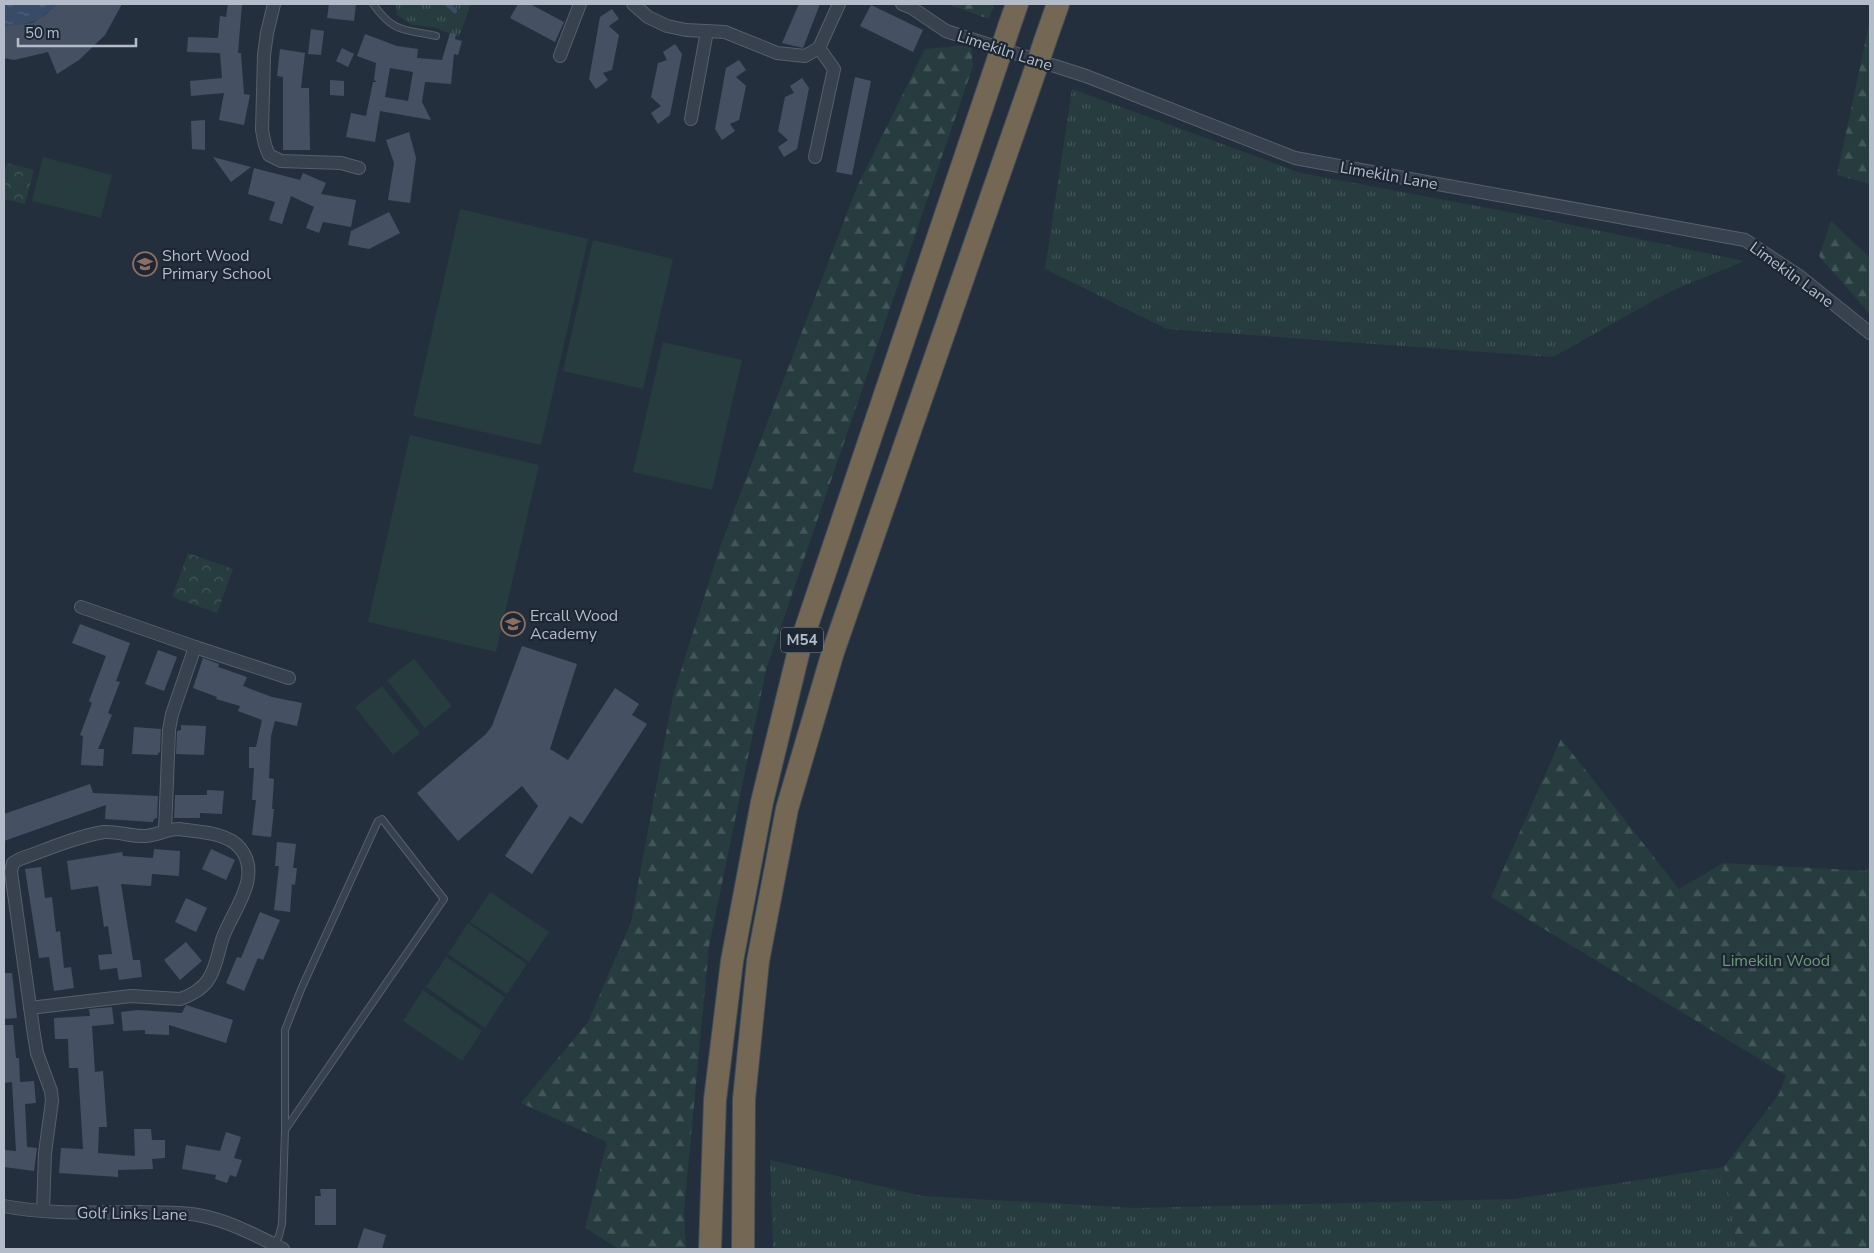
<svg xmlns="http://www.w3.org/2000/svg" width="1874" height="1253" font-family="'Nunito Sans',sans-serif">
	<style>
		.grass { fill: url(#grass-tufts) }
		.forest { fill: url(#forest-firs) }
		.park { fill: url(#park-crowns) }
		.pitch { fill: #263c3f }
		.water { fill: url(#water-ripples) }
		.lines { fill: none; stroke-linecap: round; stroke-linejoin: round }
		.stream { stroke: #394c67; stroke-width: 4.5 }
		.building { fill: #455162; fill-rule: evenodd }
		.lane-casing { stroke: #565f6c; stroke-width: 8 }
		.street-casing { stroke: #565f6c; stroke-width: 14 }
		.highway-casing { stroke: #434c59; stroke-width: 24 }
		.lane { stroke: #38414e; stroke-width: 6 }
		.street { stroke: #38414e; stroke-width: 12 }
		.highway { stroke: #746855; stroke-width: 22 }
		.highway-bridge-casing { stroke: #434c59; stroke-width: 24; stroke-linecap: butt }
		.highway-bridge { stroke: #746855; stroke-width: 22 }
		.labels { text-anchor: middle; stroke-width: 4.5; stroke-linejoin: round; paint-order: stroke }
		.shield { fill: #1d2633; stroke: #878f9c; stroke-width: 1 }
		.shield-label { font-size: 15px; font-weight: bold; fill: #b4bcc9 }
		.street-label { font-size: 16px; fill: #b4bcc9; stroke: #1d2633 }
		.poi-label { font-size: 16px; fill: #b4bcc9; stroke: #1d2633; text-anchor: start }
		.park-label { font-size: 16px; fill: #6b9a76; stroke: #1d2633 }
	</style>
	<defs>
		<pattern id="grass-tufts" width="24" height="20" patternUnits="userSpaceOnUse" patternTransform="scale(1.25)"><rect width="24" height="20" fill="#263c3f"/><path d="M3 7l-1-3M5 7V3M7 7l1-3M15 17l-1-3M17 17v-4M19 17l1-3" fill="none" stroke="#435659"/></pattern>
		<pattern id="forest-firs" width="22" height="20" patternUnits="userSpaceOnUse" patternTransform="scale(1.25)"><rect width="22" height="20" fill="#263c3f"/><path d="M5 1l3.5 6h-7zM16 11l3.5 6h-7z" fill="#435659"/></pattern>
		<pattern id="park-crowns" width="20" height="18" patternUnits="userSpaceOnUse" patternTransform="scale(1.25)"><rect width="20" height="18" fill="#263c3f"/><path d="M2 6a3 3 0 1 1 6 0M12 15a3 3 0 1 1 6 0" fill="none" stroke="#435659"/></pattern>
		<pattern id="water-ripples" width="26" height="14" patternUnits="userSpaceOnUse" patternTransform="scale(1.25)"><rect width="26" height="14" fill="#394c67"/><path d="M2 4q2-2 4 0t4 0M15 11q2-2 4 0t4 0" fill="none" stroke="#53647b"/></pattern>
	</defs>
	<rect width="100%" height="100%" fill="#242f3e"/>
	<g class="grass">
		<path d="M396 4H471L459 37 432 27 412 25 397 15Z"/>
		<path d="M1072 89 1301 173 1514 213 1744 261 1669 292 1553 357 1167 329 1045 269Z"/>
		<path d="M770 1160 922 1196 1136 1208 1515 1199 1724 1167 1737 1249H773Z"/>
	</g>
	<g class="forest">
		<path d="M946 4H994L989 19Z"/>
		<path d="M1870 20V184L1837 175Z"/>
		<path d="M971 45 973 66 766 670 709 946 684 1211 686 1249H619L585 1228 607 1142 521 1103 588 1022 631 922 673 696 720 547 857 187 925 49Z"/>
		<path d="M1831 221 1870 258V314L1819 256Z"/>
		<path d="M1561 739 1679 889 1723 863 1865 871 1870 867V1249H1737L1724 1167 1779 1094 1786 1075 1491 897Z"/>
	</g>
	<g class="park">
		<path d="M7 163 34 170 25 204 4 199V174Z"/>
		<path d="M188 553 233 569 217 613 172 597Z"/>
	</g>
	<g class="pitch">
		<path d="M43 157 112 175 101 218 32 201Z"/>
		<path d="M460 209 588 239 541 445 413 416Z"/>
		<path d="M593 240 673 259 643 389 563 371Z"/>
		<path d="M663 342 742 360 712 490 633 472Z"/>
		<path d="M410 435 539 465 496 652 368 622Z"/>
		<path d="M414 659 452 706 425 728 387 680Z"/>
		<path d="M382 686 420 733 393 755 355 707Z"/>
		<path d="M490 892 549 932 529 962 470 922Z"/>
		<path d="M468 923 527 964 507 994 448 954Z"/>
		<path d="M446 957 505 997 485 1028 426 987Z"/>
		<path d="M423 990 482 1031 462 1061 403 1021Z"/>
	</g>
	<path class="water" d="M4 4H57C37 23 34 23 7 26L4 25Z"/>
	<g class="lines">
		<path class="stream" d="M447 4 455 11"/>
	</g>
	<g class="building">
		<path d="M57 4H122L105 35 79 60 57 74 48 52 14 60 4 58V26L32 23 45 15Z"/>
		<path d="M228 4H242L238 53H241L244 94 250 95 244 125 219 120 224 93 191 96 190 81 222 78 220 53 187 52 188 37 218 38 220 16 226 17Z"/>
		<path d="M329 4H356L354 21 327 18Z"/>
		<path d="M518 4H530L564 22 555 42 510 18Z"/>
		<path d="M799 4H820L803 48 782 43Z"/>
		<path d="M871 5 923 30 913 52 860 26Z"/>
		<path d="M612 9 619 19 609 26 619 35 612 70 603 73 608 80 596 89 589 79 600 17Z"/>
		<path d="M311 29 324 31 321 55 308 54Z"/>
		<path d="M450 33 456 34 455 39 462 41 458 55 454 54 451 84 425 82 422 102 431 120 380 111 375 142 346 137 351 113 366 116 373 82H377L374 80 376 63 357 56 365 34 397 46 418 49 417 58 442 60ZM390 68 413 72 408 101 385 97Z"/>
		<path d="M675 44 682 54 670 115 658 124 651 113 661 106 651 97 658 63 667 60 663 52Z"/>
		<path d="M342 48 354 54 348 67 336 61Z"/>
		<path d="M280 49 305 53 301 88H309L310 150H283V77L277 76Z"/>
		<path d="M739 60 746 70 736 77 746 86 739 120 730 124 735 131 722 140 715 129 726 68Z"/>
		<path d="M855 77 871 81 852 175 836 172Z"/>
		<path d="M802 78 809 88 797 149 784 157 778 147 788 140 778 131 785 97 794 93 790 86Z"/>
		<path d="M330 80 344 81V96L330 95Z"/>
		<path d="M205 120V150L192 149 191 121Z"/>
		<path d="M409 132 416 158 410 203 388 200 394 163 386 140Z"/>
		<path d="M213 157 251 167 231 182Z"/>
		<path d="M254 168 300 180 303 173 326 183 321 194 356 200 351 227 323 222 319 233 306 228 314 207 291 196 282 224 269 220 275 202 248 194Z"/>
		<path d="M389 212 400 233 369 249 348 245 351 231Z"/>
		<path d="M80 624 130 643 116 681 120 682 108 713 112 715 98 749H104L103 766 81 765 83 736 80 735 92 703 89 701 106 656 72 643Z"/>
		<path d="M522 646 577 664 550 749 568 760 615 688 639 704 632 715 647 724 582 824 570 816 532 874 505 856 538 806 522 786 458 841 417 793 486 734 492 726Z"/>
		<path d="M158 650 177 657 164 691 145 684Z"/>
		<path d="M203 658 219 664 218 667 247 677 243 686 272 697 302 703 297 726 275 721 271 736 269 778 274 779 272 809H274L271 837 252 835 256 800H252L254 768H249V747H256L262 720 238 711 240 706 216 699 217 697 193 688Z"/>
		<path d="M181 725 206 726 204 755 176 754 177 731 181 730Z"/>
		<path d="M134 727 161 729 160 753 158 752V755L132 754Z"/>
		<path d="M90 784 93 793 158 796 157 818 154 819 153 822 105 819 106 805 4 841V814Z"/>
		<path d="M207 790 224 791 222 814 200 813V818H174L175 795H207Z"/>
		<path d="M277 842 296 844 293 868H297L295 885 292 884 290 912 274 910 279 866H275Z"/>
		<path d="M154 849 180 851 179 876 152 874 151 886 121 884 133 960H140L142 977 119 980 117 968 100 970 98 955 112 954 108 926 104 927 98 886 71 890 67 861 122 852 123 856 153 858Z"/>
		<path d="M211 849 235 860 226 880 202 869Z"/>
		<path d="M41 867 45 898 52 897 56 932 60 931 64 968 71 967 74 988 54 991 49 957 39 958 25 869Z"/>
		<path d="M186 898 207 908 196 932 175 922Z"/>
		<path d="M260 912 280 920 263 960 258 958 244 991 226 983 237 957 241 958Z"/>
		<path d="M186 942 202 961 180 980 164 960Z"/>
		<path d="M4 973H12L17 1018 4 1019Z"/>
		<path d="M186 1005 233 1020 226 1043 169 1025V1035L145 1034V1030L123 1031 121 1012 138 1010 182 1013Z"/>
		<path d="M112 1007 114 1024 92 1026 95 1072 103 1071 107 1127H99L98 1153 135 1156 134 1129H151L152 1140H165V1158L152 1159 153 1169 118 1170V1177L59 1173 61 1148 83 1149 78 1068H69L68 1039H55L54 1018 90 1016 89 1009Z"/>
		<path d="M4 1025H13L16 1058H19L20 1082 34 1081 36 1103 25 1104 27 1147 37 1148 34 1171 4 1167V1150L16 1151 12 1082 4 1083Z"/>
		<path d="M226 1132 241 1137 234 1158 242 1160 236 1177 230 1175 227 1183 215 1179 216 1175 182 1169 186 1145 220 1151Z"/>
		<path d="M320 1189H336V1225H315V1196H321Z"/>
		<path d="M364 1228 386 1235 382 1249H357Z"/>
	</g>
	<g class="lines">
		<g class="lane-casing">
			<g id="lane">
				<path d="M373 4C394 33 403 29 436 36"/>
				<path d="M382 819 444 899 285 1130V1030L302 987 378 821Z"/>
				<path d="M274 1245 279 1236 282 1224 285 1130"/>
			</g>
		</g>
		<g class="street-casing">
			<g id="street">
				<path d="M274 4 267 33 264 55 262 130 265 145 269 155 281 161 341 163 359 168"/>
				<path d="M633 4 648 17 667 26 686 30 725 32 777 53 805 56 819 48 839 4"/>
				<path d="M902 4 912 8 946 31 1086 76 1295 158 1745 240 1799 276 1870 333"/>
				<path d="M560 56 580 4"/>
				<path d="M691 119 707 31"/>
				<path d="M815 157 834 69 819 48"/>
				<path d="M81 607 195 647 172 714 169 730 165 831"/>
				<path d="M195 647 289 678"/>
				<path d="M30 1008 131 996 180 999C190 996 202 989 208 980 217 967 218 951 223 937 233 910 263 876 240 848 227 832 198 832 179 829 167 829 158 835 146 836 132 837 118 831 104 832 77 836 46 850 20 859L13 863 11 872 34 1035 37 1053 51 1091 52 1101 45 1153 43 1211"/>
				<path d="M4 1206C49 1215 96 1212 141 1212 160 1213 179 1212 198 1215 230 1221 255 1235 283 1249"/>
			</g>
		</g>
		<g class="highway-casing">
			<g id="highway">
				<path d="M1009 27 1017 4"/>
				<path d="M1045 41 1058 4"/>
				<path d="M710 1249 715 1100 732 961 762 802 800 646 1000 54"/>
				<path d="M743 1249 744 1099 758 961 787 809 833 652 1036 68"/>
			</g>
		</g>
		<use href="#lane" class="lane"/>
		<use href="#street" class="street"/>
		<use href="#highway" class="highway"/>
		<g class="highway-bridge-casing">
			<g id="highway-bridge">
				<path d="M1000 54 1009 27"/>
				<path d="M1036 68 1045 41"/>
			</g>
		</g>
		<use href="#highway-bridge" class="highway-bridge"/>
	</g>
	<defs>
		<g id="school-ring" transform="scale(1.25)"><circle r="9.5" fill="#1d2633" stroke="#8d6e63" stroke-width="1.5"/><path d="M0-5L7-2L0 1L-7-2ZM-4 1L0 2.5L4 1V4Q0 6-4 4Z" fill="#8d6e63"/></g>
	</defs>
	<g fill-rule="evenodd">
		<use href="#school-ring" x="145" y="264"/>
		<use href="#school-ring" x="513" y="624"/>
	</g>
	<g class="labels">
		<rect class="shield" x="781" y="627.5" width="42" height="25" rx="4"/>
		<g class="shield-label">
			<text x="802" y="645">M54</text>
		</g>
		<g class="street-label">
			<text transform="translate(1005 50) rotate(18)" y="6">Limekiln Lane</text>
			<text transform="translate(1389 175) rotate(10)" y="6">Limekiln Lane</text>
			<text transform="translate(1792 274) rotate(36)" y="6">Limekiln Lane</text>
			<text transform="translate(132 1213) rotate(1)" y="6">Golf Links Lane</text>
		</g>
		<g class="poi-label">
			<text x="162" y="261">Short Wood<tspan x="162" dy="18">Primary School</tspan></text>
			<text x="530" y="621">Ercall Wood<tspan x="530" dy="18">Academy</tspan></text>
		</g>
		<g class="park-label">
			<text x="1776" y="966">Limekiln Wood</text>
		</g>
	</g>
	<rect width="1874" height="1253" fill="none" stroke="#b4bcc9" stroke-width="10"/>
	<path d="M18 38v8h118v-8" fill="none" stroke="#b4bcc9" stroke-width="2.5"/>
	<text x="25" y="38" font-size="15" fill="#b4bcc9" stroke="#1d2633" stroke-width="4" paint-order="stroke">50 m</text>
</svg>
